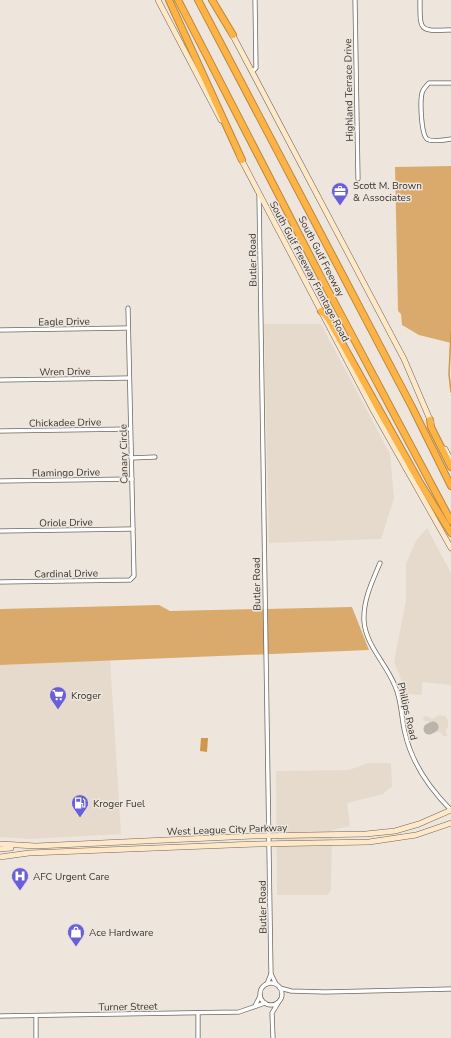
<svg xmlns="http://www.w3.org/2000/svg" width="451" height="1038" font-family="'Nunito Sans',sans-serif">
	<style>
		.built { fill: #e5dacb }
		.green { fill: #daaa6d }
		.water { fill: #d0974a }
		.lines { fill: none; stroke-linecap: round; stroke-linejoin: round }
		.stream { stroke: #d0974a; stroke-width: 1.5 }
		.taxiway { stroke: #bbb4ad; stroke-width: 11 }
		.street-casing { stroke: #6d675f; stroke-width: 5 }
		.secondary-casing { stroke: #6d675f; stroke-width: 6 }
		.highway-casing { stroke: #b9873f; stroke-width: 8 }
		.street { stroke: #fff; stroke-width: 3.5 }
		.secondary { stroke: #ffe8c8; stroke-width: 5 }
		.highway { stroke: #feb346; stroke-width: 6 }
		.labels { text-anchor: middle; stroke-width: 3; stroke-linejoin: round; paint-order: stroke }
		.street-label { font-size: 10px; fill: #383532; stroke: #eee6dd }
		.poi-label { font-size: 10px; fill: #383532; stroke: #eee6dd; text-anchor: start }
	</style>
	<rect width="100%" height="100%" fill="#eee6dd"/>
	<g class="built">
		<path d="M264 324H321L390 454 394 498 381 539 269 543Z"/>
		<path d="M427 528 451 573V685L422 682V695L407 694 394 662 406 600V564L416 541Z"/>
		<path d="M110 660 121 834 30 839 0 837V665Z"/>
		<path d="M439 715 445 716 448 720V727L445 731 448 736H443L441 733 433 729 425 733 423 730 431 726V722L424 721 423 717 427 716 432 719Z"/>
		<path d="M368 763H391L392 786 383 794 347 803 350 826 332 830 331 890 327 895H277L276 771 349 770Z"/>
	</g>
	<g class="green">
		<path d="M451 166V343L419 335 402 325 401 314 398 311 395 167Z"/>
		<path d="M159 605 170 611 352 607 369 650 0 665V609Z"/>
	</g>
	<path class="water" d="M201 738H208L207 752 200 751Z"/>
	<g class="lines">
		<path class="stream" d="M451 333 449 374 451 392"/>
		<path class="taxiway" d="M429 729 433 727"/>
		<g class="street-casing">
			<g id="street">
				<path d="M355 0 358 179"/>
				<path d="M420 0C420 32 419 31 451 30"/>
				<path d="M252 72 256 68 255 0"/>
				<path d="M451 83H429C425 87 423 89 422 93 420 101 421 134 427 139 431 142 445 140 451 139"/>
				<path d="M259 194 270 914 271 974 267 984"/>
				<path d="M0 330 128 328"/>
				<path d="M0 380 129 378"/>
				<path d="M0 431 130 429"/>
				<path d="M131 458 155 457"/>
				<path d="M0 481 132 479"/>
				<path d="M0 531 133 529"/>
				<path d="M380 563C372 582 363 600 364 621 366 646 386 663 395 686 402 701 401 718 405 733 412 764 429 788 451 810"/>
				<path d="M0 582 130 580 134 576 128 308"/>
				<path d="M271 974 276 984"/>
				<circle cx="271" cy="994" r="11"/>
				<path d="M280 988 291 991 325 992 451 989"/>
				<path d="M255 1006 260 996"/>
				<path d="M198 1013V1038"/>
				<path d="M0 1016 239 1012 265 1003"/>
				<path d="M36 1016V1038"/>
				<path d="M273 1038 272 1013 278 1003"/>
			</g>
		</g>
		<g class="secondary-casing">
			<g id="secondary">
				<path d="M158 0 221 120"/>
				<path d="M231 32 404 359 431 422"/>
				<path d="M240 157 373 410 451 548"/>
				<path d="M445 449 451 460"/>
				<path d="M0 844 36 846 253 836 366 834 395 831 419 824 451 810"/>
				<path d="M0 849 11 848"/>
				<path d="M0 857 29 853 258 844 369 842 416 835 451 823"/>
			</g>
		</g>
		<g class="highway-casing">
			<g id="highway">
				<path d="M169 0 242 160"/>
				<path d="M178 0 323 281 451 521"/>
				<path d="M198 0 412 407 451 486"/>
				<path d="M212 0 233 35"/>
				<path d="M321 311 328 318 419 481 451 533"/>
				<path d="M430 420 431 427 451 467"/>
			</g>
		</g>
		<use href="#street" class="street"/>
		<use href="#secondary" class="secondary"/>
		<use href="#highway" class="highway"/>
	</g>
	<defs>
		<g id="office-pin" transform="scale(0.9)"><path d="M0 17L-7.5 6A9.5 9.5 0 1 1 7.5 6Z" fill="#695fd8" stroke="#eee6dd"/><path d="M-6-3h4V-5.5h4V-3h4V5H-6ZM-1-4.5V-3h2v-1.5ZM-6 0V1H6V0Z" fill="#fff"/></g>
		<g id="supermarket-pin" transform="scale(0.9)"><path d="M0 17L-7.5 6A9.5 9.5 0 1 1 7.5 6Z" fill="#695fd8" stroke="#eee6dd"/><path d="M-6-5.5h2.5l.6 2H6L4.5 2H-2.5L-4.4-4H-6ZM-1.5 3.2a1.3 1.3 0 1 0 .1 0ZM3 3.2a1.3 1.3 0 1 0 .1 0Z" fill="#fff"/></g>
		<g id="fuel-pin" transform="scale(0.9)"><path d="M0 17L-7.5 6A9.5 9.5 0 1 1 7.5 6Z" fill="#695fd8" stroke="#eee6dd"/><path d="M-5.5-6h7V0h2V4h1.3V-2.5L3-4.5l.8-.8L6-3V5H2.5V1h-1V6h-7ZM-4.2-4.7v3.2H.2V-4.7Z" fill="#fff"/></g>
		<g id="hospital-pin" transform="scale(0.9)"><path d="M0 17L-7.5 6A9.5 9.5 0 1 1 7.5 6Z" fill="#695fd8" stroke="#eee6dd"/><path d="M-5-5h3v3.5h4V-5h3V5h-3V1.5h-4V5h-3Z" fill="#fff"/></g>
		<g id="shop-pin" transform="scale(0.9)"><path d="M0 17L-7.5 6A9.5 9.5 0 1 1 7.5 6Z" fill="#695fd8" stroke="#eee6dd"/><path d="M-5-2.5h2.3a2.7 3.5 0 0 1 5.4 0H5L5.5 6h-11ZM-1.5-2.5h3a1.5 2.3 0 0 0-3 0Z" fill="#fff"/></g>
	</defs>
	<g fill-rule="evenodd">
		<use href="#office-pin" x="340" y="191"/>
		<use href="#supermarket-pin" x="58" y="695"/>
		<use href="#fuel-pin" x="80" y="803"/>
		<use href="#hospital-pin" x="20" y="876"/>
		<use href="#shop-pin" x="76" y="932"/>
	</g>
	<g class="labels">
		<g class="street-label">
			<text transform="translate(348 90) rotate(-91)" y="4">Highland Terrace Drive</text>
			<text transform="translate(322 256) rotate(63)" y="4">South Gulf Freeway</text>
			<text transform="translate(252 260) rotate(-91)" y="4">Butler Road</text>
			<text transform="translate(310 271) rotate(62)" y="4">South Gulf Freeway Frontage Road</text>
			<text transform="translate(64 321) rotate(-1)" y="4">Eagle Drive</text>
			<text transform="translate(65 371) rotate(-1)" y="4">Wren Drive</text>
			<text transform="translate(65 422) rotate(-1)" y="4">Chickadee Drive</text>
			<text transform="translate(123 454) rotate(-91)" y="4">Canary Circle</text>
			<text transform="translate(66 472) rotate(-1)" y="4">Flamingo Drive</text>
			<text transform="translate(66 522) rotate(-1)" y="4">Oriole Drive</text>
			<text transform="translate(66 573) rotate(-1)" y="4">Cardinal Drive</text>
			<text transform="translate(256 584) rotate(-91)" y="4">Butler Road</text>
			<text transform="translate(408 711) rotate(77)" y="4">Phillips Road</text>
			<text transform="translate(227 829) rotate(-2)" y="4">West League City Parkway</text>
			<text transform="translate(262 907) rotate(-91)" y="4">Butler Road</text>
			<text transform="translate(128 1006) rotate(-1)" y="4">Turner Street</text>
		</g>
		<g class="poi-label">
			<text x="353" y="189">Scott M. Brown<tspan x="353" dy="12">&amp; Associates</tspan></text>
			<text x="71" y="699">Kroger</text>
			<text x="93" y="807">Kroger Fuel</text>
			<text x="33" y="880">AFC Urgent Care</text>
			<text x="89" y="936">Ace Hardware</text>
		</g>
	</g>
</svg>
